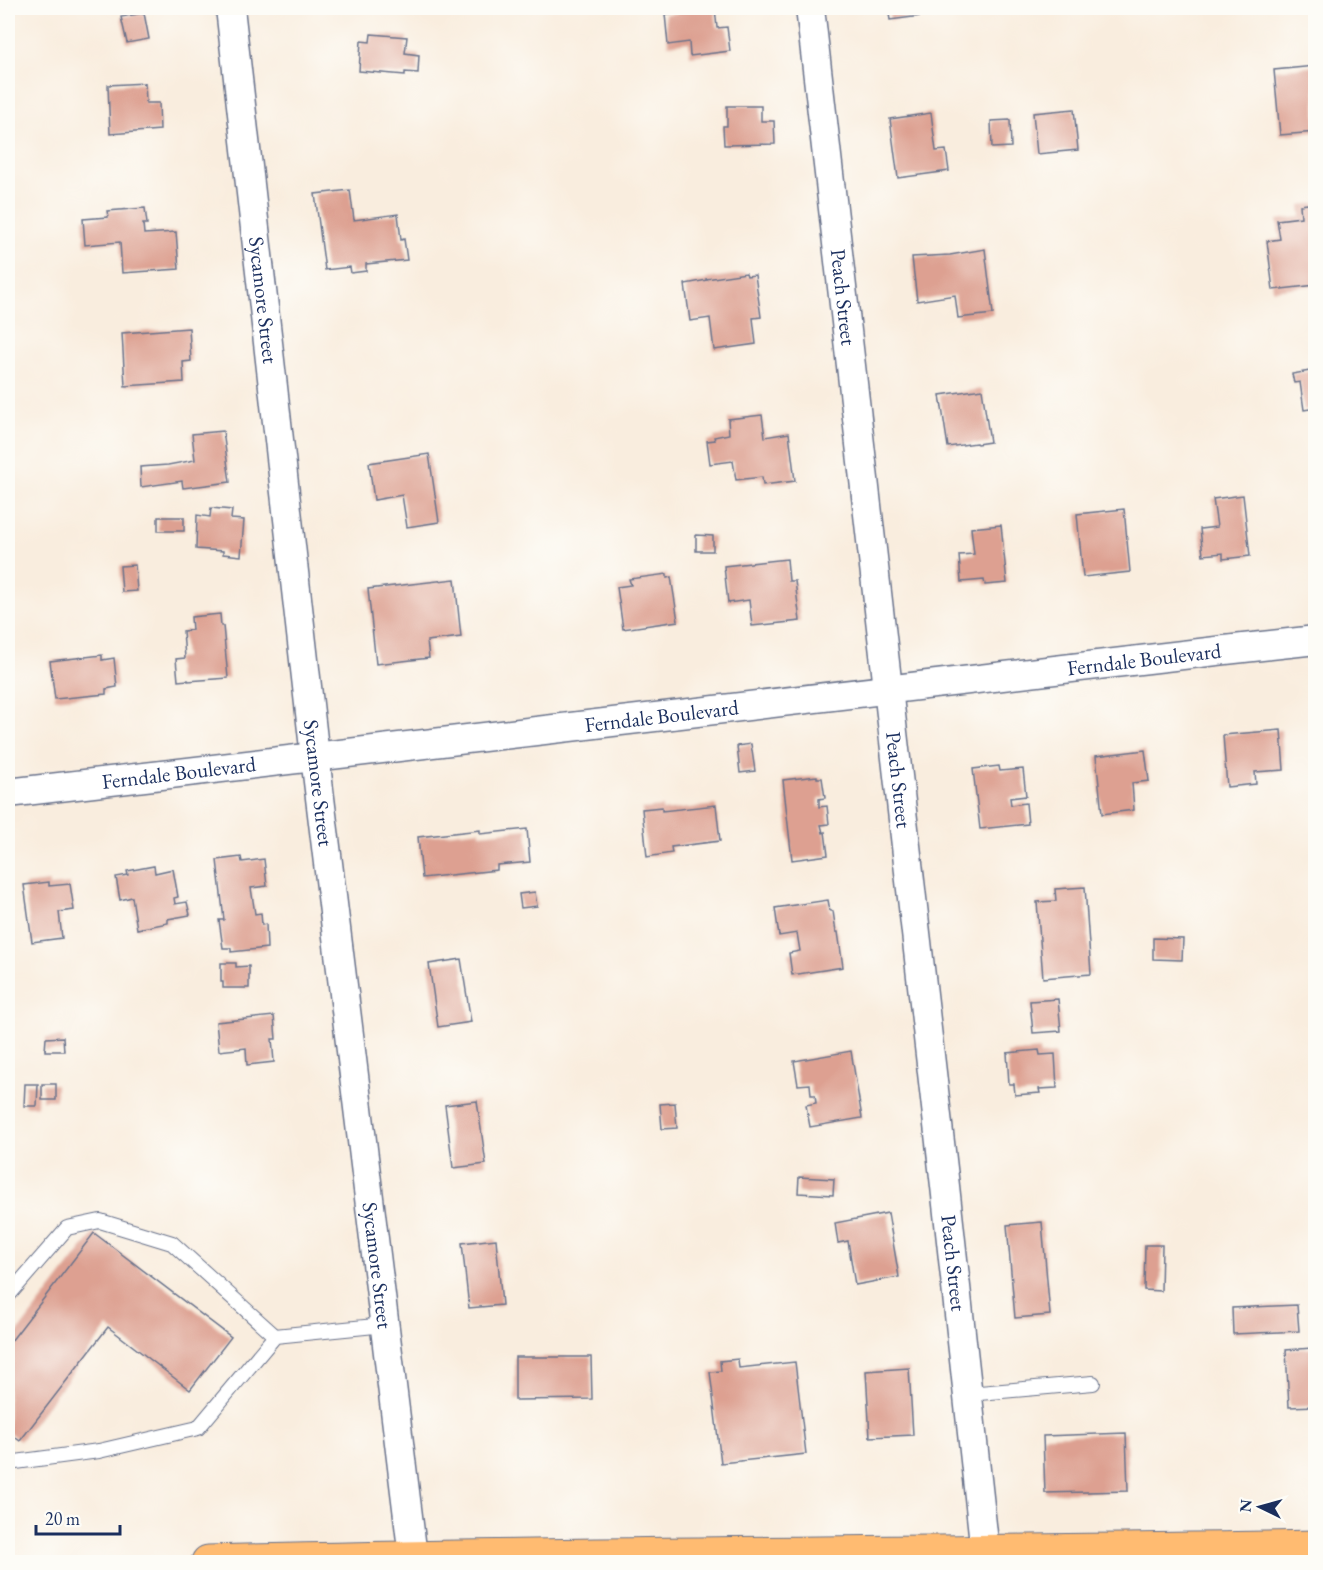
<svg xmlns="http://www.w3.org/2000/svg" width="1323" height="1570" font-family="'EB Garamond',serif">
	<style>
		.building { fill: #dda091 }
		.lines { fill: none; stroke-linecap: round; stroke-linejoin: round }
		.service-casing { stroke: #69728b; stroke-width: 16 }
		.minor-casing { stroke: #69728b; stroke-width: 31 }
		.primary-casing { stroke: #69728b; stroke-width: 35 }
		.service { stroke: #fff; stroke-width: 14 }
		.minor { stroke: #fff; stroke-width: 28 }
		.primary { stroke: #ffbb71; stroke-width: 33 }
		.labels { text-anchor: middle; stroke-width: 5; stroke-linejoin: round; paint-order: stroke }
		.street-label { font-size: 21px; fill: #1b2f5e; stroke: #fdfcf7 }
	</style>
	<rect width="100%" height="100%" fill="#fdfcf7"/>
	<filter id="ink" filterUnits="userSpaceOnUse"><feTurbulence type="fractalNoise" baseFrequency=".0167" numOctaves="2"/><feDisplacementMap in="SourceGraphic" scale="12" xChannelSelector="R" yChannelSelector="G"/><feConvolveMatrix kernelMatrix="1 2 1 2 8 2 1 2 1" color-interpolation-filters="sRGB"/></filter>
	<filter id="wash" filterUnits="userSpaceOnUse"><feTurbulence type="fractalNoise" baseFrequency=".008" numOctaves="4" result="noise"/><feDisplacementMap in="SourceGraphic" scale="24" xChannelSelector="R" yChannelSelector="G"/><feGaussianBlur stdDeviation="1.35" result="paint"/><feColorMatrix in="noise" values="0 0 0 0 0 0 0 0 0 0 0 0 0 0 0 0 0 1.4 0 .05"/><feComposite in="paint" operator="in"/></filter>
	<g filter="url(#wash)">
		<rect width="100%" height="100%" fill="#f9edde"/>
		<g id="blocks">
			<g class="building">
				<path d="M676 8H715L717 28 727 27 730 51 690 56 689 42 668 45 665 14 677 13Z"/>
				<path d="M888 8H927L928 15 890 20Z"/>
				<path d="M144 13 149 39 127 43 121 17Z"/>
				<path d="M371 34 407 37 405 53 419 55 418 73 405 72V75L359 71 361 41 370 42Z"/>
				<path d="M1315 66 1316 132 1280 135 1274 70Z"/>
				<path d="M145 83 146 103H159L160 130 110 134 108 85Z"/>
				<path d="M727 106H761V121H774L775 144 724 145 723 126H727Z"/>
				<path d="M1074 109 1078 150 1037 154 1033 113Z"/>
				<path d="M931 113 936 151 946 150 949 171 898 178 890 119Z"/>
				<path d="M1010 120 1011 147 992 148 991 121Z"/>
				<path d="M350 190 354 220 398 214 401 240 404 239 407 260 366 264V271L351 273 350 267 325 270 315 194Z"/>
				<path d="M1316 203V285L1273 290 1267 241 1280 239 1277 220 1301 217 1300 205Z"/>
				<path d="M145 208 147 224H143L144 234 176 232 179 269 122 273 120 242 85 245 83 219 108 217 107 211Z"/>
				<path d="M985 249 993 314 958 318 955 295 917 301 912 257 950 255Z"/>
				<path d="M746 273 747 276 755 275 761 317 753 318 756 344 714 350 710 318 690 321 685 284 707 280 706 279Z"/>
				<path d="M189 328 191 361 183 362 184 382 125 386 122 333Z"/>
				<path d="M1316 370V408L1304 410 1300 382 1294 383 1292 374Z"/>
				<path d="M982 389 990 442 977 444 976 443 948 447 940 395Z"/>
				<path d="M762 415 765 437 789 433 795 481 763 485 762 477 736 480 733 461 710 464 707 441 715 440 714 437 729 434 728 419Z"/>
				<path d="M223 431 230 482 183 488 182 481 141 487 140 467 168 465 195 460 192 434Z"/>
				<path d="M429 454 439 522 407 527 402 495 374 500 369 463Z"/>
				<path d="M1243 495 1250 556 1223 559V553L1203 555 1200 529 1217 527 1213 499Z"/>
				<path d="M211 508 232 510 231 519 244 520 241 556 223 554V551L196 549 197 515 210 517Z"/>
				<path d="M1124 509 1130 572 1083 577 1077 514Z"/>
				<rect x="158" y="517" width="26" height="14"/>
				<path d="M1001 525 1007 583 985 585 984 580 961 582 959 555 974 554 971 528Z"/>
				<path d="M696 535 713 536V551H696Z"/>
				<path d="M787 559 789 581H795L800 621 752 626 749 600 728 603 724 566Z"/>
				<path d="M135 565 137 591 122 592 120 566Z"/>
				<path d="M667 574V578L671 577 678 621 623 629 617 587 631 585 629 579Z"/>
				<path d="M455 579 461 637 427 641 429 658 376 664 368 589Z"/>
				<path d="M220 614 221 626H223L228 678 188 681V680L178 681 176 659 185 658 183 631 192 630 191 617Z"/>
				<path d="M102 655V660L114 658 117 687 106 689V694L55 699 50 661Z"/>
				<path d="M1281 730 1284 770 1255 772 1256 784 1227 787 1223 735Z"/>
				<path d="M751 744 755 771 740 773 737 746Z"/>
				<path d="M1145 750 1149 781 1132 783 1134 810 1102 814 1096 756Z"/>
				<path d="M999 766 1000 771 1023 769 1026 796 1010 798 1011 805 1026 803 1028 824 980 829 973 769Z"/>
				<path d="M817 776V778H822L825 798 819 799V807L827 806 829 824 821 825 823 833 825 832 828 855 792 860 783 780Z"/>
				<path d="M716 805 720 841 671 847 672 853 647 857 642 809 662 807V811Z"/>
				<path d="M527 829 530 862 497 865V870L422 878 418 837 480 830V834Z"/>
				<path d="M241 857 242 862 264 859 267 886 251 888 255 914 261 913 262 925 266 924 267 948 231 952V948H223L219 920H224L217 860Z"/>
				<path d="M154 866 155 873 173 869 178 897 174 898 175 904 187 902 190 915 168 919V923L137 929 132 897 120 900 116 877 128 875 127 871Z"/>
				<path d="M49 882V886L70 884 74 910 59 912 62 938 32 942 24 885Z"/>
				<path d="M1085 887 1091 974 1043 978 1037 902 1056 901 1055 889Z"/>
				<path d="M535 892 537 906 521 908 519 894Z"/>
				<path d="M828 900 830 911H833L836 932H838L843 967 792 975 789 953 800 951 797 933 779 936 775 908Z"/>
				<path d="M1153 938 1183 939 1182 960 1153 959Z"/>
				<path d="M461 959 471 1022 438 1027 429 964Z"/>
				<path d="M221 963H236V967L249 966V988H223V982H221Z"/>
				<path d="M1058 999 1061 1031 1033 1033 1030 1001Z"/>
				<path d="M274 1016 276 1039H272L274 1062 247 1065 246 1048 219 1051 216 1022Z"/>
				<path d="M63 1037 64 1051H45L46 1038Z"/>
				<path d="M1039 1050 1040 1055 1055 1054 1057 1088 1039 1089 1040 1093 1015 1095 1014 1084H1009L1007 1053Z"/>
				<path d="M851 1051 862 1118 810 1127 806 1105 816 1103 815 1095H811L810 1084 798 1085 794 1061Z"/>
				<path d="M25 1084H38L37 1106H24Z"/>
				<rect x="42" y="1084" width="14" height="16"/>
				<path d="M477 1101 486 1164 453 1168 445 1105Z"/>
				<path d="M675 1103 677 1128 662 1129 660 1104Z"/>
				<path d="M799 1177 834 1179 833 1195 798 1193Z"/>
				<path d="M888 1213 899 1277 855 1285 848 1241 838 1243 835 1223Z"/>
				<path d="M1042 1222 1050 1315 1015 1318 1007 1225Z"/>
				<path d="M94 1233 231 1337 190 1390 108 1327 20 1441 8 1432V1345Z"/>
				<path d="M496 1239 502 1305 469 1308 462 1243Z"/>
				<path d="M1145 1245H1162L1161 1291 1144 1290Z"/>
				<path d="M1297 1305 1299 1331 1233 1334 1232 1308Z"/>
				<path d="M1312 1348 1316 1406 1289 1407 1286 1350Z"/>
				<path d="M515 1357H591L592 1399 515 1400Z"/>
				<path d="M738 1359 739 1368 795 1362 806 1454 721 1463 710 1372 721 1371 720 1361Z"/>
				<path d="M909 1368 913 1435 870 1437 866 1371Z"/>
				<path d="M1126 1433 1128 1491 1045 1493 1043 1436Z"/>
			</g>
		</g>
	</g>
	<g filter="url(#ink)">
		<use href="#blocks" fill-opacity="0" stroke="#69728b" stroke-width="1.5"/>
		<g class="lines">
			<g class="service-casing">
				<g id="service">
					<path d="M8 1296 67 1228 100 1221 172 1243 275 1336"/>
					<path d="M968 1394 1093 1383"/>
					<path d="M8 1463 99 1451 198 1428 275 1336 385 1325"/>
				</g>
			</g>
			<g class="minor-casing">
				<g id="minor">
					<path id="s1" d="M230 8 315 757 413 1557"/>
					<path id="s2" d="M810 8 945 1186 985 1552"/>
					<path id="s3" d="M8 793 1225 650 1316 640"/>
				</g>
			</g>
			<g class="primary-casing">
				<path id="primary" d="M208 1562C577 1552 946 1554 1316 1547"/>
			</g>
			<use href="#service" class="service"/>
			<use href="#minor" class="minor"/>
			<use href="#primary" class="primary"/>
		</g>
	</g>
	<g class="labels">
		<g class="street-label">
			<text dy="7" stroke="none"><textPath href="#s2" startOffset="291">Peach Street</textPath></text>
			<text dy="7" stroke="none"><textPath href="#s1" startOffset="294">Sycamore Street</textPath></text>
			<text dy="7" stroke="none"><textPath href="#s3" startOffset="1144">Ferndale Boulevard</textPath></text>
			<text dy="7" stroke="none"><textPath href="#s3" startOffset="658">Ferndale Boulevard</textPath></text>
			<text dy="7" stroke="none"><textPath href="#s3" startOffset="172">Ferndale Boulevard</textPath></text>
			<text dy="7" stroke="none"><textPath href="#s2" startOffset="777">Peach Street</textPath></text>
			<text dy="7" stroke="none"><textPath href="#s1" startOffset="780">Sycamore Street</textPath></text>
			<text dy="7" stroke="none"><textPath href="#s2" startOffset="1263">Peach Street</textPath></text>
			<text dy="7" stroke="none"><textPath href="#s1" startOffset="1266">Sycamore Street</textPath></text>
		</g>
	</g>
	<rect width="1323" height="1570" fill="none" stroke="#fdfcf7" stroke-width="30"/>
	<g transform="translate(1260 1507) rotate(275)" stroke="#fdfcf7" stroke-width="4.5" paint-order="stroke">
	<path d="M0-4.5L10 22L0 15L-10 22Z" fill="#1b2f5e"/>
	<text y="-9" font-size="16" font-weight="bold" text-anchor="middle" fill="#1b2f5e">N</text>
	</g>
	<path d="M36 1525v9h84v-9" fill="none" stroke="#1b2f5e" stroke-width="3"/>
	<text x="45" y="1525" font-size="18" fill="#1b2f5e" stroke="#fdfcf7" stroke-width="4.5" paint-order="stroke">20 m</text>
</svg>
